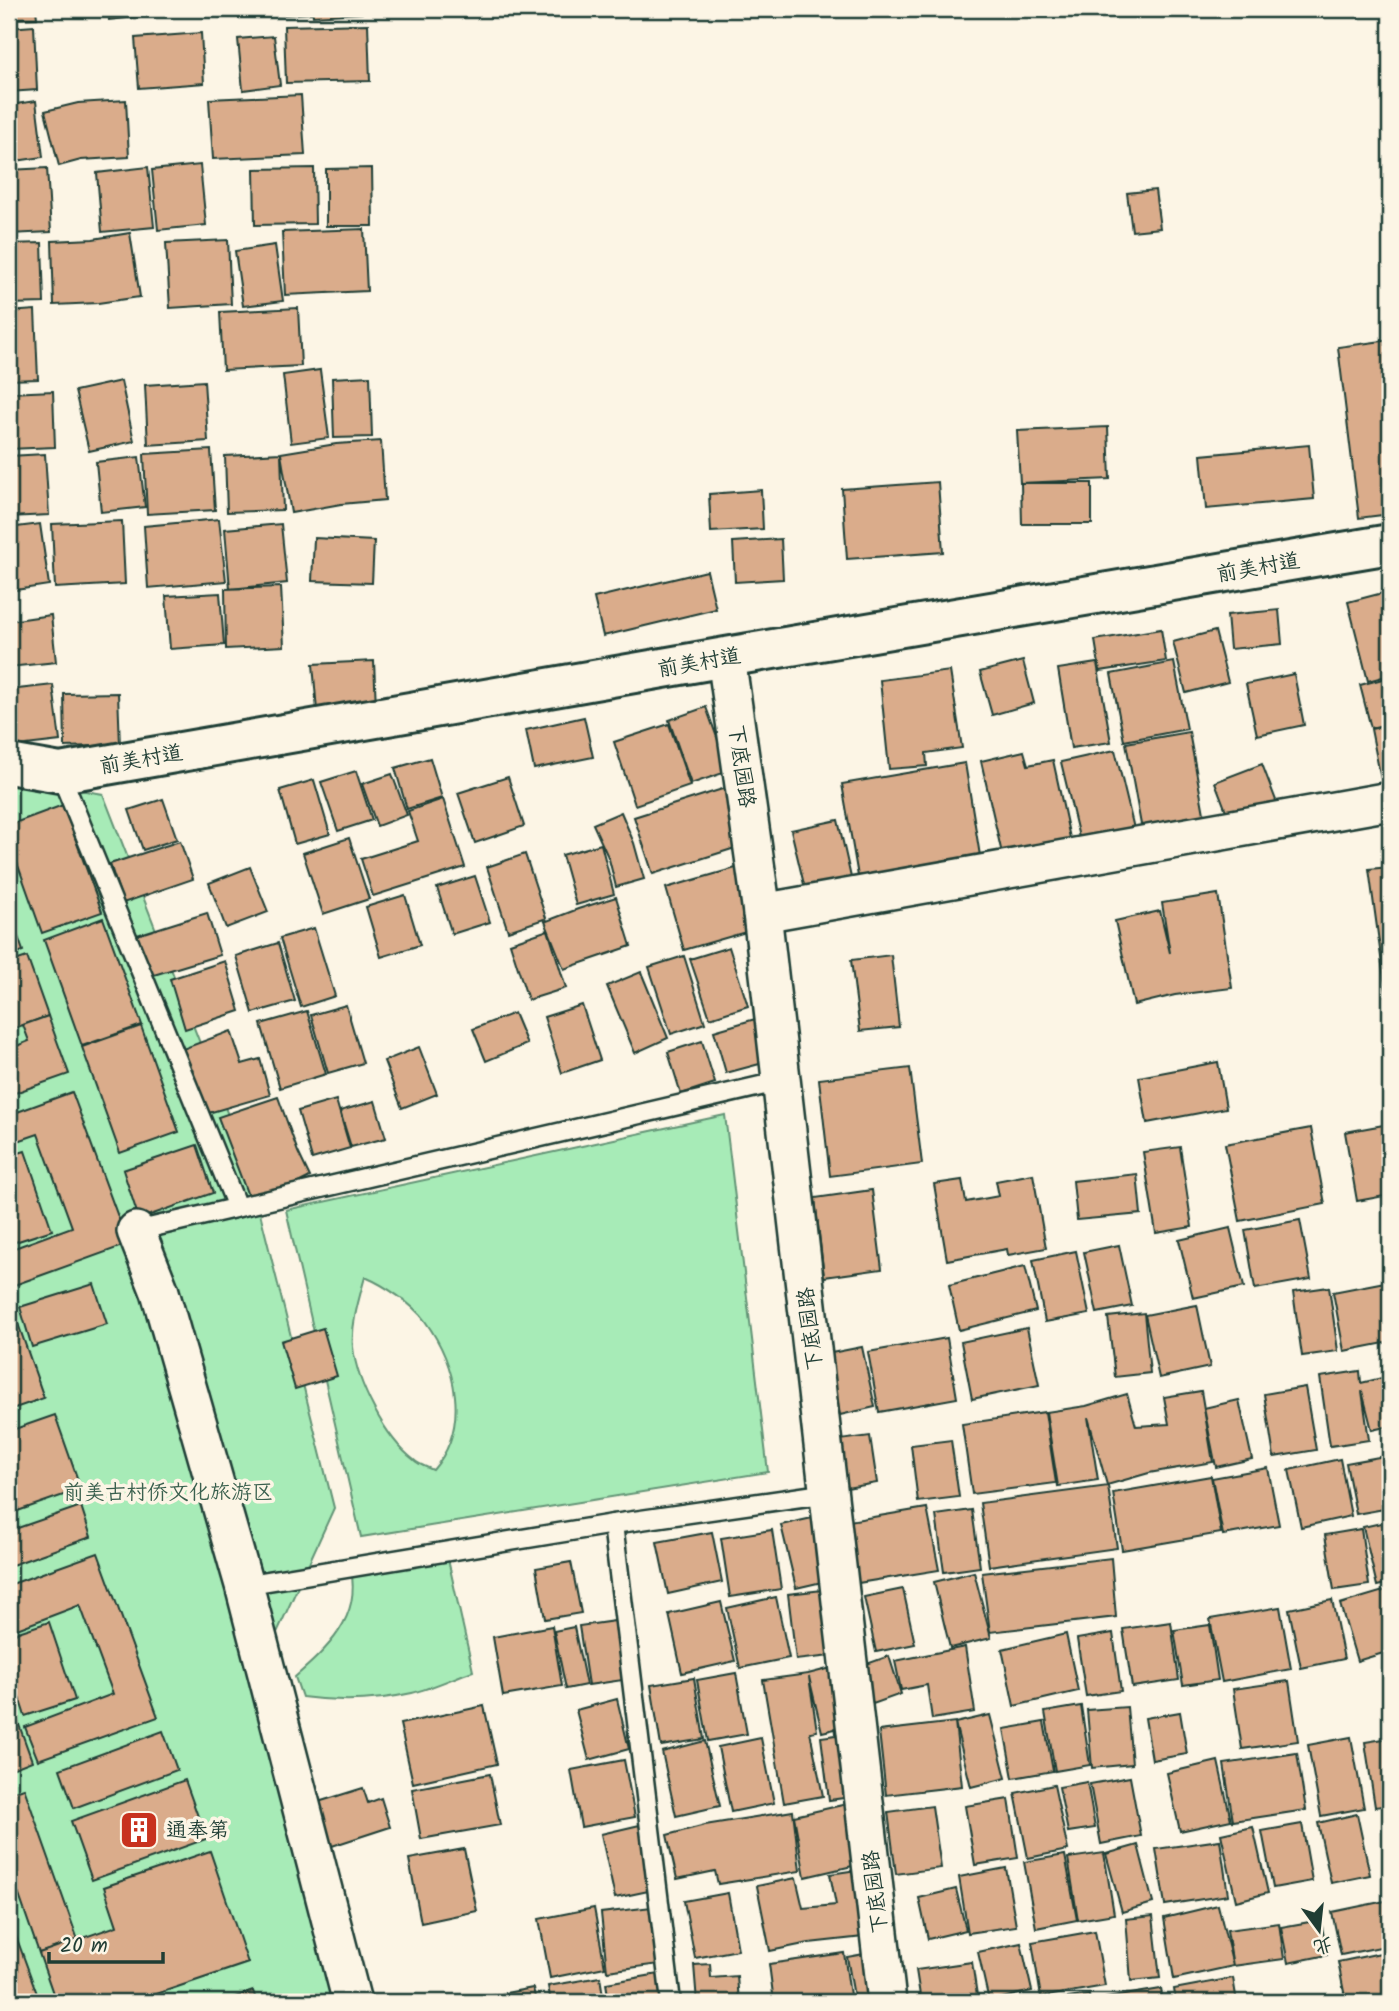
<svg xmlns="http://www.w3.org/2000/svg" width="1399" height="2011" font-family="Kalam,'LXGW WenKai TC',sans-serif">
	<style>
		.green { fill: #a7ebb7; stroke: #639476; stroke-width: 2; fill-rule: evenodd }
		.building { fill: #daac8b; stroke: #1f3d34; stroke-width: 2 }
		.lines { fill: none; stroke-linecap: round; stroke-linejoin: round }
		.lane-casing { stroke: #1f3d34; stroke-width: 23 }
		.street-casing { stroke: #1f3d34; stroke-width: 42 }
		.secondary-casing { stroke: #1f3d34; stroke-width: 44 }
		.lane { stroke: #fcf5e5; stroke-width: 18 }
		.street { stroke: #fcf5e5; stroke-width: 37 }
		.secondary { stroke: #fcf5e5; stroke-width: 38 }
		.labels { text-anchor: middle; stroke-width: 7; stroke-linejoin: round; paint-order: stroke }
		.street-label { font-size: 21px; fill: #1f3d34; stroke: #fcf5e5 }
		.park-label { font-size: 21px; fill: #3a604e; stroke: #fcf5e5 }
		.poi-label { font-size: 21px; fill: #1f3d34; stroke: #fcf5e5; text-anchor: start }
	</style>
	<rect width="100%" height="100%" fill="#fcf5e5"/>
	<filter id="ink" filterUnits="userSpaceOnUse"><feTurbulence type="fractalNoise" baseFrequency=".0143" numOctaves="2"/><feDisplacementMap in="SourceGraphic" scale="14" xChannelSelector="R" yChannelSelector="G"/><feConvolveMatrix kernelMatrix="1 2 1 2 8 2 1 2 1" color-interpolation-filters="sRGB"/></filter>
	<g filter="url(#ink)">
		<g class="green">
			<path d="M9 778 103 794 249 1169 334 1508 269 1650 363 2002H9Z"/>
			<path d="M725 1115 768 1472 361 1537 286 1210ZM365 1277C384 1285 413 1304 425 1321 456 1364 471 1426 433 1470 427 1467 419 1465 414 1460 385 1438 357 1383 353 1347 351 1324 359 1299 365 1277Z"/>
			<path d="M447 1555 473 1671C453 1678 432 1688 412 1693 377 1701 338 1702 302 1697L295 1677C327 1649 361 1618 351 1571Z"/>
		</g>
		<g class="building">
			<path d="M9 9H36L37 18 9 19Z"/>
			<path d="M108 9H203L204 10 109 20Z"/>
			<path d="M217 9H254L219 17Z"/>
			<path d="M270 9H311V13L271 16Z"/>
			<path d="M312 9H362V13L313 16Z"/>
			<path d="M368 24 370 81 286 83 284 26Z"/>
			<path d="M34 26 37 90 9 92V28Z"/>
			<path d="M201 33 204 83 139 88 135 38Z"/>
			<path d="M274 36 280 85 243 90 238 39Z"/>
			<path d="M301 95 305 155 213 159 209 99Z"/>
			<path d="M126 100 129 157 81 160 59 166 45 111 78 103Z"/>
			<path d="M36 101 43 157 9 162V105Z"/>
			<path d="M200 165 206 225 158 230 152 170Z"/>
			<path d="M148 167 154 227 102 232 97 173Z"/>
			<path d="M47 168 51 232 9 234V170Z"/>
			<path d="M314 168 315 224 255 225 254 169Z"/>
			<path d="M372 168 373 226H326V169Z"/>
			<path d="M1155 190 1160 228 1132 231 1127 193Z"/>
			<path d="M364 229 367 291 285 295 282 232Z"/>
			<path d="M130 233 140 297 98 303 54 305 52 241 93 239Z"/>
			<path d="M228 240 231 304 170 308 166 243Z"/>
			<path d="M42 243 44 303 9 304V244Z"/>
			<path d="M275 245 283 301 243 306 235 251Z"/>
			<path d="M298 308 301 366 223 370 220 312Z"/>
			<path d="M35 310 38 379 9 380V312Z"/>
			<path d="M1390 340V514L1359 518 1338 347Z"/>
			<path d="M320 370 329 438 291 443 283 375Z"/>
			<path d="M370 376 372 437 334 438 332 378Z"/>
			<path d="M121 381 134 441 89 451 75 391Z"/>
			<path d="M204 381 208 441 148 445 145 385Z"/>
			<path d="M53 391 55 447 9 449V393Z"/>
			<path d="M1108 427 1110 479 1020 483 1017 431Z"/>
			<path d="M381 441 385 500 341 504 291 513 281 454 283 510 227 512 225 456 281 453 336 444Z"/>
			<path d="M1309 445 1314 499 1206 509 1201 455Z"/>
			<path d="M211 450 215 510 147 514 144 454Z"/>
			<path d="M45 454 49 515 9 517V456Z"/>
			<path d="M139 457 145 507 101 512 96 462Z"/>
			<path d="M938 482 943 552 847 559 842 489Z"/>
			<path d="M1021 483H1092V524H1022Z"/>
			<path d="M761 490 763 529 711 532 709 494Z"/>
			<path d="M219 519 226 581 148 588 144 526Z"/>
			<path d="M122 521 125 584 55 588 52 524Z"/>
			<path d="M40 524 49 585 9 591V528Z"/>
			<path d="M281 524 287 583 230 589 225 529Z"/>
			<path d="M314 538 374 541 372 583 312 581Z"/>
			<path d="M781 539 783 579 735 582 733 542Z"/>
			<path d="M707 571 716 609 603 636 594 598Z"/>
			<path d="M281 587 284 646 226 649 225 589Z"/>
			<path d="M1390 591V675L1368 681 1348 602Z"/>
			<path d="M220 593 224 645 170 649 166 596Z"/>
			<path d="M1279 610 1282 644 1230 649 1227 615Z"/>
			<path d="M51 615 56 662 9 667V621Z"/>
			<path d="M1161 629 1166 661 1100 671 1095 640Z"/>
			<path d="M1215 631 1228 682 1186 693 1173 642Z"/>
			<path d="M374 661 376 707 317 711 313 664Z"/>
			<path d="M1023 661 1034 703 992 715 980 672Z"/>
			<path d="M1174 662 1187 729 1124 741 1111 674Z"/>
			<path d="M1097 663 1111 742 1071 748 1058 669Z"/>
			<path d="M950 671 962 748 926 753 927 766 889 769 880 680Z"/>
			<path d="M1294 674 1304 725 1257 735 1246 684Z"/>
			<path d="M1390 677V723L1371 728 1360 685Z"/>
			<path d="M53 685 60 741 9 747V690Z"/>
			<path d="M118 693 120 745 65 747 64 694Z"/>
			<path d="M706 707 729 771 691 784 669 720Z"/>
			<path d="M584 717 593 757 534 769 526 730Z"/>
			<path d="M669 724 690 786 635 805 614 742Z"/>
			<path d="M1390 725V810H1387L1371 729Z"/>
			<path d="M1189 732 1207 830 1144 841 1126 743Z"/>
			<path d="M1115 750 1137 841 1083 854 1061 762Z"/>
			<path d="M1024 751 1028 765 1053 760 1073 852 1005 867 981 761Z"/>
			<path d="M430 758 442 798 407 809 395 768Z"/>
			<path d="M965 763 981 862 859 882 842 784Z"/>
			<path d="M1262 764 1280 811 1233 829 1215 782Z"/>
			<path d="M356 771 372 820 338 831 321 782Z"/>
			<path d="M392 774 407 815 377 826 362 784Z"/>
			<path d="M508 777 524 826 475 843 458 793Z"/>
			<path d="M314 780 330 834 295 844 280 790Z"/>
			<path d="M735 785 754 842 653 874 634 817Z"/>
			<path d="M163 799 177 839 143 850 129 810Z"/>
			<path d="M443 799 465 867 373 896 361 859 418 841 408 811Z"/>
			<path d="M63 805 102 912 42 933 9 840V825Z"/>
			<path d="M621 812 634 843 644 879 616 887 609 859 593 824Z"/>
			<path d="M838 820 852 882 806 893 791 830Z"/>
			<path d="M349 838 369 899 323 914 303 853Z"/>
			<path d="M180 841 193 879 123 903 110 864Z"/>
			<path d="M601 844 614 894 576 905 562 855Z"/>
			<path d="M525 854 547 921 578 909 616 897 631 946 564 969 544 919 508 931 487 867Z"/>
			<path d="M753 863 770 925 684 950 666 888Z"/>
			<path d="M250 867 268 912 226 928 209 883Z"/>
			<path d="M1390 867V1023L1369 869Z"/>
			<path d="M475 876 490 922 452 934 437 888Z"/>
			<path d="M1218 894 1232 988 1175 995 1134 1005 1115 921 1160 911 1170 953 1162 903Z"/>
			<path d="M405 895 420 945 381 957 366 907Z"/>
			<path d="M9 911 23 951 9 956Z"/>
			<path d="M207 913 220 955 147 977 134 936Z"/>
			<path d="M103 918 142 1025 82 1046 44 940Z"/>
			<path d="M314 928 335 996 301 1007 280 938Z"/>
			<path d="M548 930 566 988 528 1000 510 943Z"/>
			<path d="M278 943 295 1001 253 1013 236 956Z"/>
			<path d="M729 947 748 1006 710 1018 690 959Z"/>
			<path d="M891 955 899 1027 860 1031 851 960Z"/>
			<path d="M684 956 705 1023 671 1034 649 967Z"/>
			<path d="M27 957 48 1016 9 1030V963Z"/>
			<path d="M225 961 240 1011 185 1029 170 979Z"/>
			<path d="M641 972 668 1038 635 1053 607 986Z"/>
			<path d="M346 1005 363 1063 328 1073 311 1015Z"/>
			<path d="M582 1005 600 1060 562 1073 544 1017Z"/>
			<path d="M307 1011 326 1074 280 1088 261 1024Z"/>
			<path d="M514 1013 527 1044 486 1061 473 1029Z"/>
			<path d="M48 1016 69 1074 9 1095V1049L29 1041 23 1025Z"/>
			<path d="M755 1019 767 1062 726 1073 714 1031Z"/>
			<path d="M141 1026 179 1132 120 1153 82 1047Z"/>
			<path d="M231 1031 242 1064 260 1059 270 1095 198 1116 177 1051Z"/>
			<path d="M702 1041 715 1083 681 1094 668 1052Z"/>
			<path d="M419 1047 437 1094 402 1108 384 1061Z"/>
			<path d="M1218 1062 1226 1108 1147 1123 1139 1077Z"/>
			<path d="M910 1068 922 1164 830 1176 819 1079Z"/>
			<path d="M72 1092 128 1244 9 1287V1250L72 1227 38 1134 9 1144V1115Z"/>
			<path d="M278 1097 298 1152 310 1177 252 1206 218 1117Z"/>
			<path d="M336 1100 350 1148 312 1159 298 1111Z"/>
			<path d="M375 1101 386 1138 351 1147 340 1111Z"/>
			<path d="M1389 1124 1390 1195 1357 1201 1345 1132Z"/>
			<path d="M1311 1128 1325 1204 1240 1221 1225 1144Z"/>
			<path d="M197 1145 213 1193 139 1219 123 1170Z"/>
			<path d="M1180 1147 1192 1227 1156 1233 1143 1152Z"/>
			<path d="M25 1151 52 1230 9 1244V1156Z"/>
			<path d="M1033 1174 1046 1248 1008 1255 1007 1249 947 1260 934 1184 962 1180 966 1202 999 1196 996 1181Z"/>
			<path d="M1137 1174 1141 1214 1077 1220 1073 1181Z"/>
			<path d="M872 1190 882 1269 824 1277 815 1198Z"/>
			<path d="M1300 1220 1311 1279 1255 1289 1245 1230Z"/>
			<path d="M1230 1228 1244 1287 1193 1298 1179 1240Z"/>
			<path d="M1119 1245 1132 1306 1097 1313 1084 1252Z"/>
			<path d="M1076 1251 1089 1314 1045 1322 1033 1260Z"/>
			<path d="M1025 1266 1036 1311 959 1330 949 1285Z"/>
			<path d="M1390 1281V1342L1344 1351 1333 1292Z"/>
			<path d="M94 1284 107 1324 32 1347 20 1307Z"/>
			<path d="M1329 1287 1338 1351 1302 1356 1293 1292Z"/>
			<path d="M1197 1305 1210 1367 1159 1378 1145 1315Z"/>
			<path d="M14 1312 44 1398 9 1410V1314Z"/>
			<path d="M1144 1313 1150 1373 1115 1377 1108 1317Z"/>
			<path d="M323 1328 337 1376 295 1389 281 1341Z"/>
			<path d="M1027 1328 1039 1385 972 1399 961 1342Z"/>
			<path d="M947 1338 957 1398 879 1412 868 1352Z"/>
			<path d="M862 1347 875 1407 840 1415 826 1354Z"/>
			<path d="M1360 1371 1361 1383 1390 1376V1426L1372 1430 1362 1391 1369 1440 1330 1446 1320 1377Z"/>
			<path d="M1305 1387 1316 1450 1274 1457 1264 1394Z"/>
			<path d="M1201 1391 1213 1462 1149 1473 1107 1485 1088 1417 1098 1480 1058 1486 1046 1412 1086 1406 1127 1394 1136 1426 1169 1424 1164 1397Z"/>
			<path d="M1239 1400 1252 1459 1216 1467 1204 1408Z"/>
			<path d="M1045 1412 1056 1483 972 1494 962 1424Z"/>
			<path d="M55 1415 81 1489 9 1514V1431Z"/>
			<path d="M870 1436 877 1483 840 1489 832 1441Z"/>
			<path d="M951 1440 959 1497 918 1502 911 1445Z"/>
			<path d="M1390 1455V1508L1356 1514 1346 1463Z"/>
			<path d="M1340 1459 1351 1516 1301 1527 1289 1470Z"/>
			<path d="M1268 1468 1279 1525 1223 1535 1212 1478Z"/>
			<path d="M1211 1476 1221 1533 1122 1550 1113 1493Z"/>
			<path d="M1108 1486 1117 1548 989 1566 980 1503Z"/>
			<path d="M81 1506 91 1537 9 1566V1531Z"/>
			<path d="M927 1508 939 1570 858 1583 849 1521Z"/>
			<path d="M972 1510 980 1567 944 1572 936 1515Z"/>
			<path d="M821 1516 835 1579 796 1588 781 1525Z"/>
			<path d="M1390 1521V1583L1377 1586 1363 1527Z"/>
			<path d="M1361 1529 1369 1585 1334 1590 1325 1535Z"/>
			<path d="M772 1530 781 1589 730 1597 721 1538Z"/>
			<path d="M712 1532 722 1582 668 1594 657 1542Z"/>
			<path d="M98 1553 158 1717 38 1760 25 1727 113 1694 80 1605 9 1632V1585Z"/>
			<path d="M1111 1558 1116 1617 990 1632 982 1573Z"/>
			<path d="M571 1562 581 1613 545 1619 536 1568Z"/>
			<path d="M974 1572 991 1638 950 1648 934 1582Z"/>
			<path d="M840 1588 848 1654 796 1660 788 1594Z"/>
			<path d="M903 1589 915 1644 876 1652 864 1597Z"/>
			<path d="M1390 1589V1651L1357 1661 1340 1604Z"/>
			<path d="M776 1597 789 1658 740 1668 727 1608Z"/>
			<path d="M1332 1600 1344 1659 1301 1668 1289 1609Z"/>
			<path d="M721 1602 735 1661 682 1673 669 1614Z"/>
			<path d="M1280 1607 1291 1669 1222 1682 1210 1619Z"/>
			<path d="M615 1621 623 1680 588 1685 579 1626Z"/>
			<path d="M49 1622 75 1700 25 1716 9 1666V1635Z"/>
			<path d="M1171 1622 1179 1680 1132 1687 1123 1629Z"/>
			<path d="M1210 1625 1218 1680 1183 1685 1174 1630Z"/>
			<path d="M552 1626 562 1686 503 1696 493 1637Z"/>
			<path d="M574 1627 586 1685 566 1689 554 1631Z"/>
			<path d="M1113 1633 1121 1691 1086 1696 1077 1639Z"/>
			<path d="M1066 1634 1078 1691 1014 1706 1002 1649Z"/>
			<path d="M965 1647 975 1712 932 1719 927 1685 901 1690 895 1661Z"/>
			<path d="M889 1656 901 1694 873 1704 861 1666Z"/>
			<path d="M851 1663 865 1722 822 1732 809 1677 817 1731 810 1732 823 1796 784 1803 763 1680 808 1674Z"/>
			<path d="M736 1673 747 1734 708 1741 697 1680Z"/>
			<path d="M694 1678 704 1739 661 1746 651 1685Z"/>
			<path d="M1390 1680V1713L1383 1681Z"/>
			<path d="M1289 1681 1298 1741 1242 1749 1233 1689Z"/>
			<path d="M9 1697 32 1761 9 1770Z"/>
			<path d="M617 1699 629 1749 589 1760 576 1710Z"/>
			<path d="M484 1706 497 1764 413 1783 400 1724Z"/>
			<path d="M1081 1706 1090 1765 1055 1771 1045 1712Z"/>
			<path d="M1127 1707 1132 1764 1092 1768 1087 1710Z"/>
			<path d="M1180 1712 1187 1754 1152 1760 1145 1718Z"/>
			<path d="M990 1715 1006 1778 971 1787 955 1723Z"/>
			<path d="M955 1722 962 1786 886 1795 879 1731Z"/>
			<path d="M1044 1722 1053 1771 1013 1778 1004 1729Z"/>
			<path d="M163 1731 177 1770 74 1808 60 1769Z"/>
			<path d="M865 1731 873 1794 829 1800 821 1737Z"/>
			<path d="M1351 1737 1364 1808 1321 1816 1308 1745Z"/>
			<path d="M761 1738 774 1803 731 1812 718 1747Z"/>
			<path d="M1390 1738V1805L1375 1807 1365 1742Z"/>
			<path d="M705 1741 720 1806 676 1816 662 1752Z"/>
			<path d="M1297 1753 1306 1810 1233 1821 1224 1764Z"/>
			<path d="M624 1760 635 1817 581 1827 571 1770Z"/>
			<path d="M1218 1761 1231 1820 1180 1831 1167 1773Z"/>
			<path d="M490 1774 500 1825 421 1839 412 1789Z"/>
			<path d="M1130 1777 1141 1836 1101 1844 1090 1784Z"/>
			<path d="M185 1780 206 1839 92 1880 71 1821Z"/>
			<path d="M1087 1782 1095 1828 1068 1832 1059 1787Z"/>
			<path d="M1054 1785 1068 1850 1028 1858 1015 1793Z"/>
			<path d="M24 1788 78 1940 39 1953 9 1866V1793Z"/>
			<path d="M363 1788 368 1803 381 1798 390 1827 329 1847 315 1803Z"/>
			<path d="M1009 1799 1018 1858 975 1865 965 1806Z"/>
			<path d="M860 1801 874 1861 805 1877 794 1816Z"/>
			<path d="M932 1806 941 1868 896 1874 888 1812Z"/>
			<path d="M793 1811 800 1871 718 1884 715 1871 677 1879 667 1835 705 1825Z"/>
			<path d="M1357 1814 1370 1875 1331 1883 1318 1823Z"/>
			<path d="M644 1824 658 1889 615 1898 601 1834Z"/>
			<path d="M1302 1824 1312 1881 1273 1888 1262 1831Z"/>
			<path d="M1253 1827 1268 1893 1236 1901 1221 1834Z"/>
			<path d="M1220 1840 1228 1895 1165 1905 1156 1849Z"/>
			<path d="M1138 1845 1153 1903 1122 1912 1106 1854Z"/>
			<path d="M464 1849 477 1911 421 1923 409 1859Z"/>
			<path d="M210 1851 248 1963 133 2002H56L39 1953 117 1926 104 1887Z"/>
			<path d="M1104 1853 1114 1914 1078 1920 1068 1858Z"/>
			<path d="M1065 1855 1077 1920 1036 1928 1024 1862Z"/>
			<path d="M870 1868 881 1935 809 1943 770 1951 757 1886 796 1878 803 1908 836 1905 830 1874Z"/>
			<path d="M1006 1868 1016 1926 968 1933 959 1877Z"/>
			<path d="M956 1889 966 1930 928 1939 919 1898Z"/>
			<path d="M728 1893 738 1950 695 1958 684 1901Z"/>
			<path d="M1390 1900V1945L1341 1955 1332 1912Z"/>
			<path d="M1218 1905 1233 1966 1227 1930 1279 1923 1284 1959 1233 1966 1174 1979 1164 1918Z"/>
			<path d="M660 1906 667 1963 607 1971 601 1913Z"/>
			<path d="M594 1908 605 1967 550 1978 539 1919Z"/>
			<path d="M1153 1916 1160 1978 1131 1981 1126 1919Z"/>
			<path d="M9 1917 40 2002H9Z"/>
			<path d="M1321 1920 1327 1955 1288 1963 1281 1927Z"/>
			<path d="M1095 1931 1105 1986 1041 1997 1032 1942Z"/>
			<path d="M1021 1943 1032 1991 989 2001 978 1952Z"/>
			<path d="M1390 1951V2002H1346L1338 1962Z"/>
			<path d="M875 1952 884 2002H855L847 1957Z"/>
			<path d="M844 1953 851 2002H774L769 1964Z"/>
			<path d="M972 1962 978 2002H921L916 1970Z"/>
			<path d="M710 1964 711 1978 737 1976 739 2002H697L694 1965Z"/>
			<path d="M659 1974 664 2002H609L606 1983Z"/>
			<path d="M600 1977 604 2002H551L548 1986Z"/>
			<path d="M1233 1978 1237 2002H1176L1174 1989Z"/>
			<path d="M533 1988 536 2002H491L490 1996Z"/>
			<path d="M1161 1989 1163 2002H1107L1106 1998Z"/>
			<path d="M253 1991 257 2002H220Z"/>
			<path d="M1089 1995 1090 2002H1041Z"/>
		</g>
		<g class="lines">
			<g class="lane-casing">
				<g id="lane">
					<path d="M60 773 237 1207"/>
					<path d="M136 1231 782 1081"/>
					<path d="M613 1524 671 2002"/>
					<path d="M244 1585 613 1524 829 1493"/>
				</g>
			</g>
			<g class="street-casing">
				<g id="street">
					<path d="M726 657 762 913 887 2002"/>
					<path d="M762 913 1390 801"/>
					<path d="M136 1231 160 1292 244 1585 352 2002"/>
				</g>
			</g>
			<g class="secondary-casing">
				<path id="secondary" d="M9 764 60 773 726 657 1390 544"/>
			</g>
			<use href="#lane" class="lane"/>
			<use href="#street" class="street"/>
			<use href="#secondary" class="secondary"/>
		</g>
	</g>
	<defs>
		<g id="building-square" transform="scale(2.0125)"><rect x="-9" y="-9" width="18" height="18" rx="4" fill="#c8321e" stroke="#fcf5e5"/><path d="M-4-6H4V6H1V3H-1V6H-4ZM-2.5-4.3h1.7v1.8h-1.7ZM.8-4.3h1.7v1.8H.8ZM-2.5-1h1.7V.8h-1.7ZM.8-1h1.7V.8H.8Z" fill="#fff"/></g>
	</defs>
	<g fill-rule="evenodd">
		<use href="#building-square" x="139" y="1830"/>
	</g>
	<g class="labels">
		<g class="street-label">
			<text transform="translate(1258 567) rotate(-10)" y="7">前美村道</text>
			<text transform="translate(699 662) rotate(-10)" y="7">前美村道</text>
			<text transform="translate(141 759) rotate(-10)" y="7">前美村道</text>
			<text transform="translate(742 766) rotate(82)" y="7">下底园路</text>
			<text transform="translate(810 1329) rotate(-97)" y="7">下底园路</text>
			<text transform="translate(875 1892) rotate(-97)" y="7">下底园路</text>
		</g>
		<g class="park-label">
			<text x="168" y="1499">前美古村侨文化旅游区</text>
		</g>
		<g class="poi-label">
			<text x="166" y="1837">通奉第</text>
		</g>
	</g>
	<rect width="1399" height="2011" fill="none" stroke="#fcf5e5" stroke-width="35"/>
	<rect x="18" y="18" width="1364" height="1976" fill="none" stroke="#1f3d34" stroke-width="2.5" filter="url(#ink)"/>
	<g transform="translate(1319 1930) rotate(165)" stroke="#fcf5e5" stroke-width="5" paint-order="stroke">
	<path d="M0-5L12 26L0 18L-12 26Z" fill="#1f3d34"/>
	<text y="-10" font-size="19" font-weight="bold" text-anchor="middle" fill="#1f3d34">北</text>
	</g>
	<path d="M49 1952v10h114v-10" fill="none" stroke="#1f3d34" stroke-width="3.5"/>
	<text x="60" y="1952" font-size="21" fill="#1f3d34" stroke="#fcf5e5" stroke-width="5" paint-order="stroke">20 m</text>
</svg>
